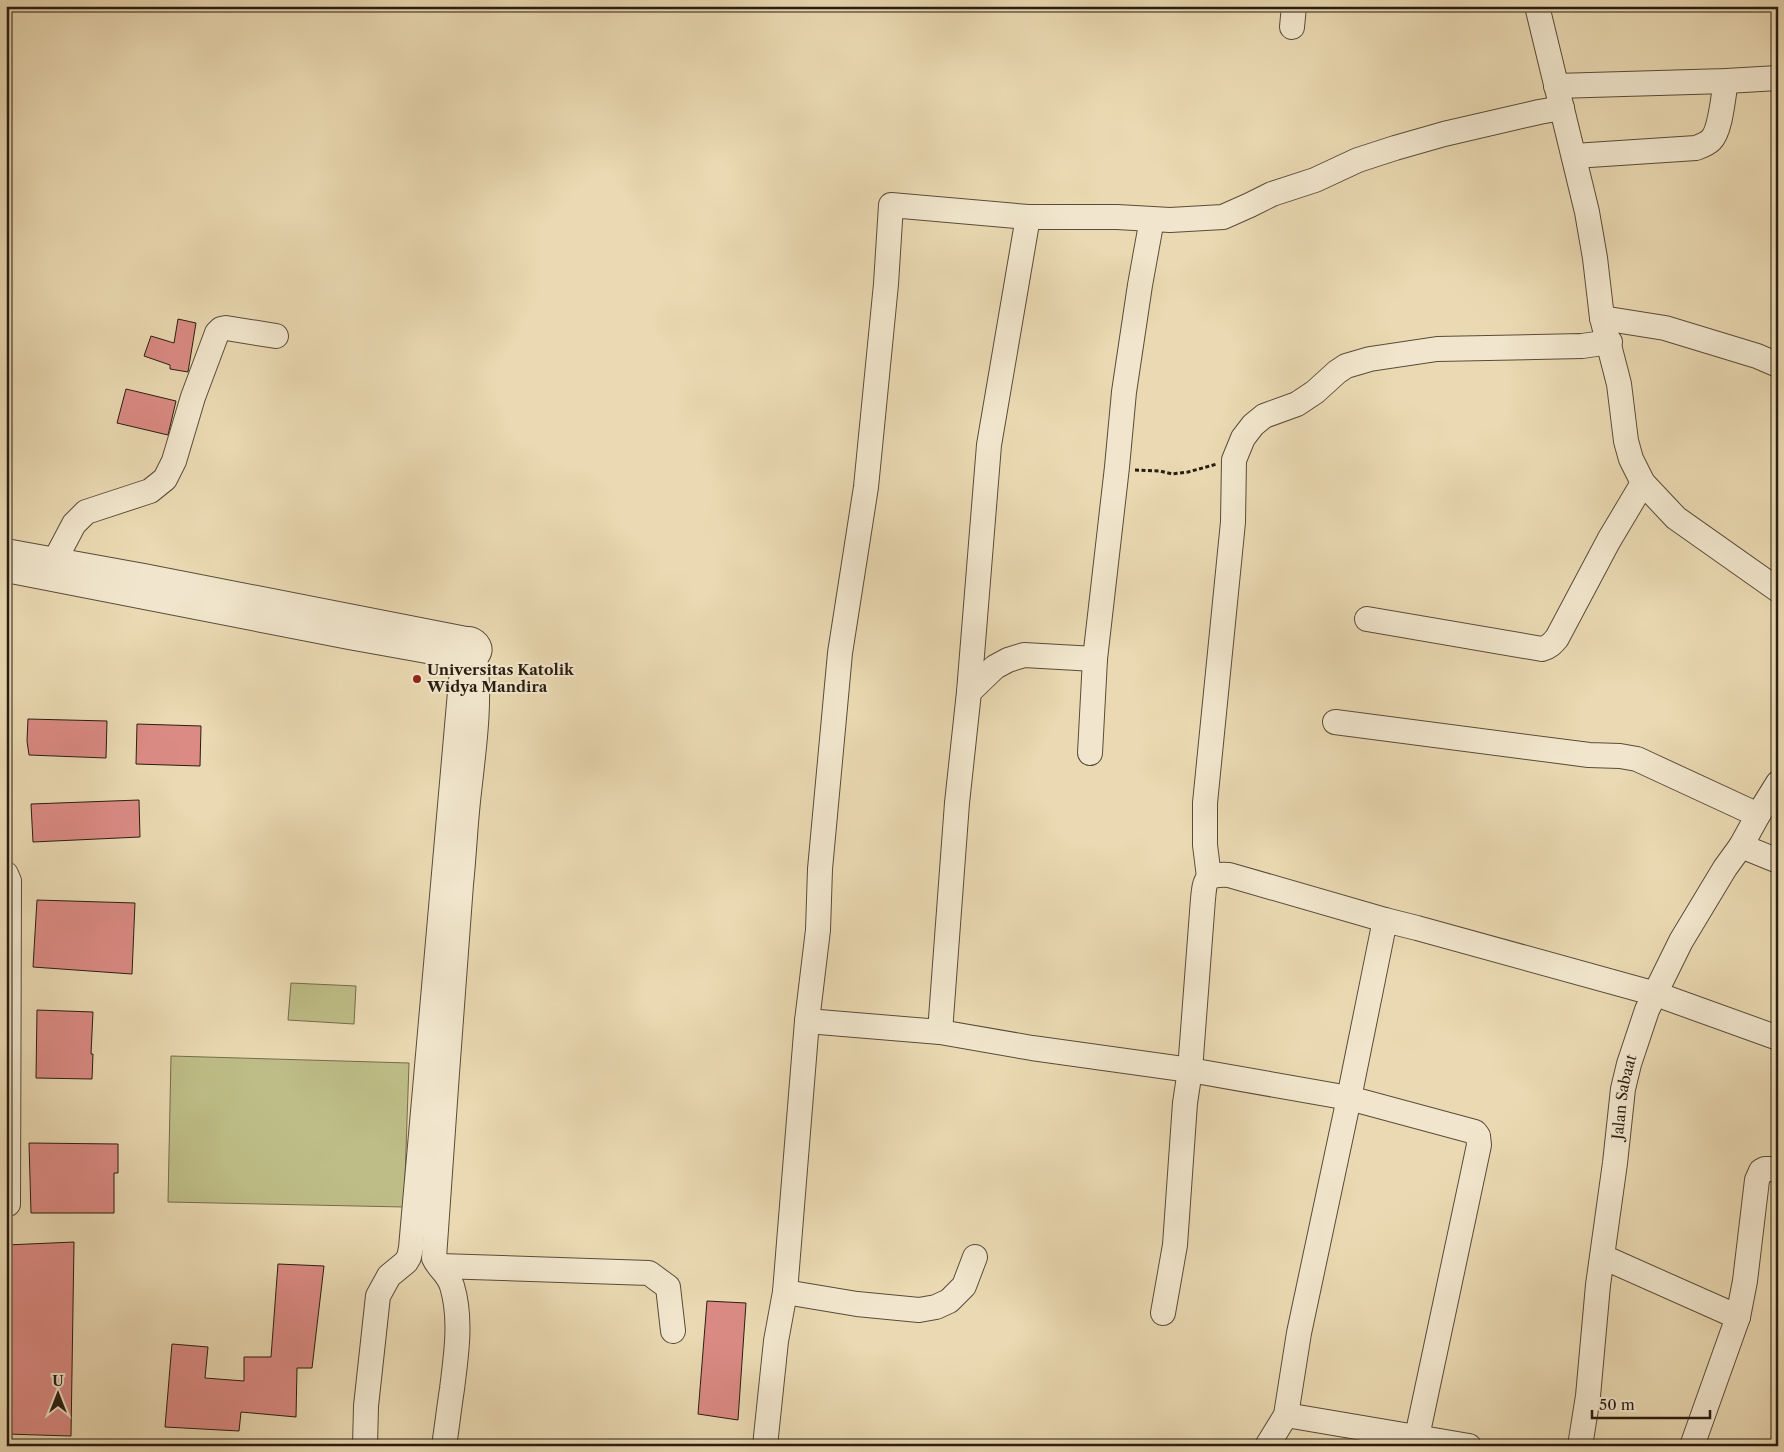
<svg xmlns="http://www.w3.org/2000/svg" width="1784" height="1452" font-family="'Libre Caslon Text',serif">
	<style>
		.green { fill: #bebd87; stroke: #746d4c }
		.building { fill: #db8b84; stroke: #291d11 }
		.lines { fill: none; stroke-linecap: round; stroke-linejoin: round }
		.minor-casing { stroke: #594c39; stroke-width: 26 }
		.path { stroke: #291d11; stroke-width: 3; stroke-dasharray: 4 2.5; stroke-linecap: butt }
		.minor { stroke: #f1e6cd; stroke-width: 24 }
		.poi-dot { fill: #8f2418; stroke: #f1e6cd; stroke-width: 2 }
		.labels { text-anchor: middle; stroke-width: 4; stroke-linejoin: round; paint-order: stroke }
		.poi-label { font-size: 15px; font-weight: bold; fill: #291d11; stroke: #f1e6cd; text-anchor: start }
		.street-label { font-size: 15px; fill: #291d11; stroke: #f1e6cd }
	</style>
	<rect width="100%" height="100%" fill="#ead9b2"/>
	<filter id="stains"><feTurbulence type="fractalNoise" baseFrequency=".004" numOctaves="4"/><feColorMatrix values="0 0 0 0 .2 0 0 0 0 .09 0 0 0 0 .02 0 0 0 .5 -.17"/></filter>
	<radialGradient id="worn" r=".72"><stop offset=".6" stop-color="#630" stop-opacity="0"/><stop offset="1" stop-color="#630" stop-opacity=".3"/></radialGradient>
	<g class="green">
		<path d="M291 983 356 986 354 1024 288 1020Z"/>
		<path d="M171 1056 409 1063 404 1207 168 1202Z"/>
	</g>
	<g class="building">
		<path d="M178 319 196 323 188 372 170 369V365L144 356 151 336 174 343Z"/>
		<path d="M126 389 176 401 168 435 117 423Z"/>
		<path d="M28 719 107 721 106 758 29 755 27 741Z"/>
		<path d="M137 724 201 726 200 766 136 764Z"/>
		<path d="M139 800 140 837 33 842 31 804Z"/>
		<path d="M37 900 135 903 132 974 33 967Z"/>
		<path d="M37 1010 93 1012 91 1054H93L92 1079 36 1078Z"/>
		<path d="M29 1143 118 1144V1173H114V1213H31Z"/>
		<path d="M74 1242 71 1436 6 1434V1245Z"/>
		<path d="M278 1264 324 1266 312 1368H297L296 1417 241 1412 239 1431 165 1427 172 1344 208 1347 205 1378 244 1381V1357H271Z"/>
		<path d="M707 1301 746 1303 738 1420 698 1414Z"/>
	</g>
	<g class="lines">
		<g class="minor-casing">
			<g id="minor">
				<path d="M1537 6 1587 212 1595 258 1602 318 1619 384 1626 441 1631 459 1643 483 1676 518 1778 590"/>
				<path d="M1292 27 1294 6"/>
				<path d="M1556 86 1726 81 1778 78"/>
				<path d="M1574 156 1696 148C1701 146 1707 144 1711 140 1721 130 1723 96 1726 81"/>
				<path d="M1602 318 1665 328 1757 356 1778 365"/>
				<path d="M6 551 144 576 466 639"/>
				<path d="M55 560 74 524 86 512 150 491 165 479 174 461 193 397 217 333 221 329 226 328 276 336"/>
				<path d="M6 570 349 637 438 653 460 656 469 660C497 650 461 624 458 651L460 656"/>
				<path d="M1367 619 1542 649C1549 647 1552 644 1557 638L1609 540 1643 483"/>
				<path d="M969 692 989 445 1028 217"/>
				<path d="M1335 722 1589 755 1620 756 1637 759 1758 815"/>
				<path d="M1090 753 1095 659"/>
				<path d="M1741 846 1778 861"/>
				<path d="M6 874 9 881 8 1204"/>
				<path d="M1209 877 1205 845V803L1233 522 1234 460 1243 438 1253 425 1264 416 1297 404 1315 392 1337 372 1346 366 1370 359 1437 349 1582 346 1610 342"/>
				<path d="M807 1021 940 1032 1032 1048 1190 1070 1203 899C1205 878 1206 874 1229 875L1385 920"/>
				<path d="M940 1032 957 803 969 692 995 667 1008 660 1024 655 1095 659 1117 467 1124 392 1140 285 1152 219"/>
				<path d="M1603 1257 1738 1317"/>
				<path d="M440 1266 649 1273 668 1287 673 1331"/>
				<path d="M785 1292 857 1304 919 1310 936 1307 949 1301 964 1286 975 1257"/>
				<path d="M1163 1313 1175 1245 1185 1103 1190 1070 1349 1098 1475 1132 1478 1136 1479 1145 1415 1446"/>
				<path d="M1286 1415 1469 1446"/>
				<path d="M365 1446 366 1406 378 1296 389 1276 406 1262 409 1257 411 1248 463 658"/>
				<path d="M444 1446C447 1427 449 1408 452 1389 456 1356 462 1319 452 1286 448 1273 439 1269 434 1258 443 1133 451 1009 461 884 464 856 465 829 468 801 473 754 481 705 475 658"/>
				<path d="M765 1446 776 1341 785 1292 807 1021 818 930 820 869 840 653 866 487 886 284 891 205 1028 217H1117L1170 220 1223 217 1250 205 1272 194 1315 180 1358 160 1395 148 1444 134 1539 112 1562 108"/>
				<path d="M1267 1446 1286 1415 1299 1333 1349 1098 1385 920 1417 928 1656 994 1778 1038"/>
				<path id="s1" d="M1580 1446 1588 1396 1598 1285 1615 1163 1623 1089 1629 1064 1647 1010 1681 941 1725 868 1741 846 1758 815 1778 783"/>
				<path d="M1692 1446 1738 1317 1745 1281 1757 1180 1761 1171 1765 1169H1778"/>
			</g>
		</g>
		<path class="path" d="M1135 470 1160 471 1172 474 1188 472 1217 464"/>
		<use href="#minor" class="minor"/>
	</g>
	<circle class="poi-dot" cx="417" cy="679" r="5"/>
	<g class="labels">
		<g class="poi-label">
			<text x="427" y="675">Universitas Katolik<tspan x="427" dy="17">Widya Mandira</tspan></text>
		</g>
		<g class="street-label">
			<text dy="5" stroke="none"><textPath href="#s1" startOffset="352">Jalan Sabaat</textPath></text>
		</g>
	</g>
	<rect width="1784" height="1452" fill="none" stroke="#ead9b2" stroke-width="25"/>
	<rect x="8" y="8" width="1769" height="1437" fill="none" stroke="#291d11" stroke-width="2.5"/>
	<rect x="12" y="12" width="1759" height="1427" fill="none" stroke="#291d11"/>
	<g transform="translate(58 1394)" stroke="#f1e6cd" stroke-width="4" paint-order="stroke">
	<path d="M0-4L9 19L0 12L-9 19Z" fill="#291d11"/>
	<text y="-8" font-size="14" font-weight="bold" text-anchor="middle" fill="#291d11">U</text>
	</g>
	<path d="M1592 1410v8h118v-8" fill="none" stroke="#291d11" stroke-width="2.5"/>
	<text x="1599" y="1410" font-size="15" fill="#291d11" stroke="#f1e6cd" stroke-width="4" paint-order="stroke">50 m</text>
	<rect width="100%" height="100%" filter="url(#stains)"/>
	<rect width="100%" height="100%" fill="url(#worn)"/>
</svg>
